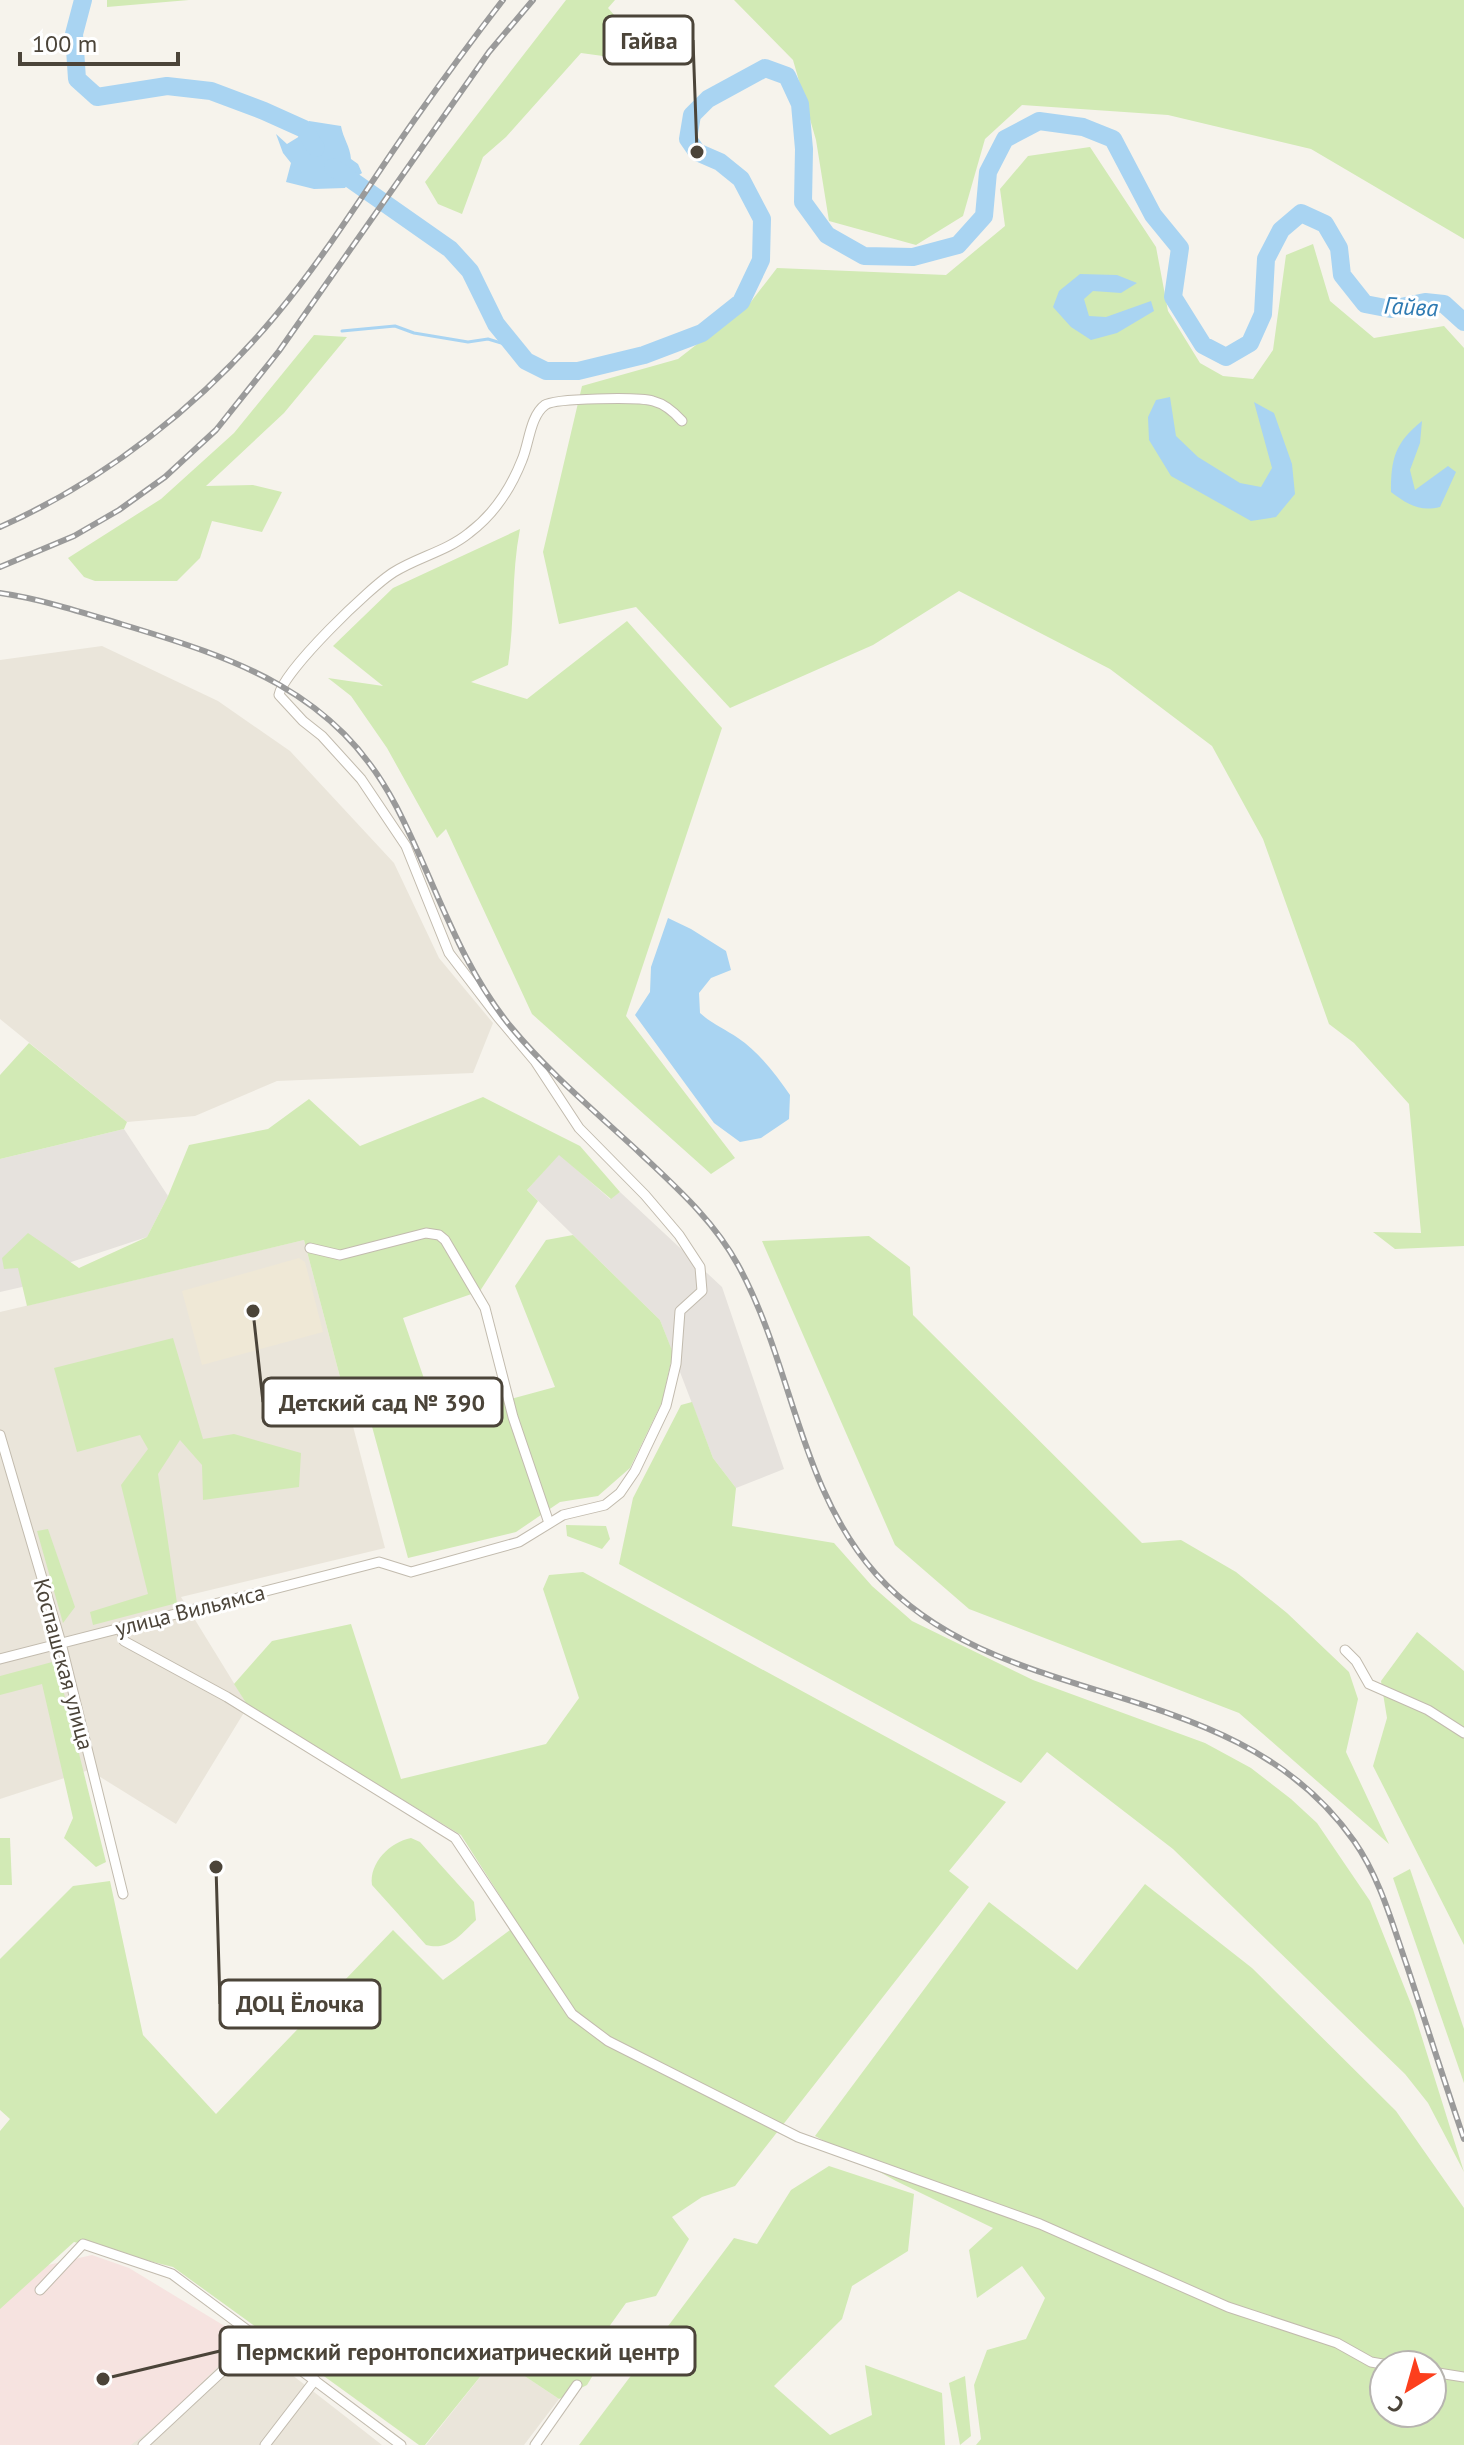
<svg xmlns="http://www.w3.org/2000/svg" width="1464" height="2445" font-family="'PT Sans',sans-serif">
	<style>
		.residential { fill: #eae5da }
		.industrial { fill: #e6e2dd }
		.education { fill: #efe8d6 }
		.medical { fill: #f6e3e0 }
		.green { fill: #d2eab5; fill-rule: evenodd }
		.water { fill: #a9d4f2 }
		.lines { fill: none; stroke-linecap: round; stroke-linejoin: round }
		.stream { stroke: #a9d4f2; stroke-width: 3 }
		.river { stroke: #a9d4f2; stroke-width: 18 }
		.minor-casing { stroke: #c2bbae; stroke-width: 11 }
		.minor { stroke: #fff; stroke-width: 9 }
		.rail-casing { stroke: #9a9a9a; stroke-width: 6 }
		.rail { stroke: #fff; stroke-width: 3; stroke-dasharray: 9; stroke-linecap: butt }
		.labels { text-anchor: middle; stroke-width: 6; stroke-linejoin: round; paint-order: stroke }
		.street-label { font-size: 22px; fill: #4b4439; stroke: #fff }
		.water-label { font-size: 24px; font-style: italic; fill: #2e7ab2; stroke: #fff }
		.leader { fill: none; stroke: #4b4439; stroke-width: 3 }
		.callout-dot { fill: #4b4439; stroke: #fff; stroke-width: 3 }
		.callout { fill: #fff; stroke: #4b4439; stroke-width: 3 }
		.callout-label { font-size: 24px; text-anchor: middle; font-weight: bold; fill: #4b4439 }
	</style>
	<rect width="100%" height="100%" fill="#f6f3ec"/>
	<g class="residential">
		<path d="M102 646 218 701 290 751 394 863 439 958 493 1023 473 1073 277 1081 195 1116 127 1122 0 1019V660Z"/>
		<path d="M304 1240 385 1548 181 1597 248 1706 176 1824 89 1770 0 1799V1312Z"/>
		<path d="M246 2339 382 2445H130L165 2419Z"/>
		<path d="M496 2357 559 2399 524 2445H426Z"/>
	</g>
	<g class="industrial">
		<path d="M124 1129 168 1196 147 1237 62 1265 22 1287 0 1292V1159Z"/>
		<path d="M559 1154 610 1199 620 1192 722 1287 784 1469 736 1488 713 1458 660 1320 527 1190Z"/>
	</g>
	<path class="education" d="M299 1258 305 1262 323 1332 202 1365 182 1291Z"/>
	<path class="medical" d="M92 2255 129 2268 246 2339 165 2419 131 2445H0V2276Z"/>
	<g class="green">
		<path d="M107 0H189L107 7Z"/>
		<path d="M566 0H615L608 8 644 49 632 60 581 53 506 137 483 157 462 214 438 204 425 182Z"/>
		<path d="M734 0H1464V239L1311 149 1168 115 1022 105 985 139 963 216 916 245 829 221 816 140 793 60Z"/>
		<path d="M1090 147 1156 247 1168 311 1200 363 1223 376 1253 379 1273 350 1286 255 1313 244 1330 301 1374 338 1444 326 1464 348V1246L1395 1249 1373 1232 1421 1233 1409 1104 1354 1043 1329 1024 1263 839 1212 746 1110 669 959 591 873 645 730 708 636 607 559 624 543 552 582 386 678 359 750 303 777 268 946 275 1005 226 1000 189 1028 156Z"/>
		<path d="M314 335 347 337 284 413 206 486 253 485 282 492 262 532 212 521 200 558 177 581H95L84 577 68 558 161 499 234 433Z"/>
		<path d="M520 529C511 574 515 620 508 665L471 682 527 699 627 621 722 728 626 1016 735 1158 711 1174 532 1014 446 829 437 838 387 748 351 696 328 678 383 686 333 646 393 588Z"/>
		<path d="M29 1043 127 1122 124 1129 0 1159V1075Z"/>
		<path d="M483 1097 580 1146 620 1192 611 1199 559 1155 527 1190 538 1201 480 1291 403 1318 438 1419 555 1387 515 1286 546 1240 573 1235 660 1320 673 1353 662 1402 630 1468 598 1496 560 1502 516 1532 408 1558 368 1412 350 1415 304 1240 27 1306 18 1268 4 1269 2 1258 28 1233 79 1268 147 1237 168 1196 189 1145 268 1129 309 1099 360 1146Z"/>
		<path d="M869 1236 910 1267 913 1315 1142 1543 1181 1540 1236 1572 1287 1613 1349 1672 1358 1699 1346 1752 1389 1844 1239 1713 969 1609 895 1545 762 1241Z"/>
		<path d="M173 1338 203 1439 234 1434 301 1453 299 1487 203 1500 202 1465 180 1440 158 1474 177 1603 93 1625 90 1612 148 1594 121 1485 148 1449 140 1435 77 1452 54 1368Z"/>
		<path d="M692 1402 713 1458 736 1488 732 1526 834 1543 872 1586 912 1621 1033 1680 1205 1743 1251 1768 1291 1799 1317 1823 1370 1901 1413 2009 1464 2172 1428 2103 1405 2074 1173 1849 1047 1752 1021 1783 619 1564 633 1498 681 1405Z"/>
		<path d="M566 1525 606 1526 610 1539 602 1549 567 1536Z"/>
		<path d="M48 1529 75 1607 63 1623 37 1531Z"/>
		<path d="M583 1572 1006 1802 949 1871 969 1887 735 2186 702 2197 672 2217 689 2239 656 2296 626 2303 606 2331 607 2352 587 2385 559 2399 496 2357 425 2445H419L173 2267 74 2242 0 2309V2131L10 2119 0 2110V1959L73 1886 110 1881 143 2035 216 2114 393 1930 443 1980 518 1924 461 1835 248 1706 234 1684 272 1641 351 1624 401 1779 546 1744 579 1698 543 1589 549 1575Z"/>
		<path d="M1417 1632 1464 1671V1945L1373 1766 1387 1718 1381 1681Z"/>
		<path d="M56 1661 106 1862 96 1867 64 1838 73 1818 42 1684 0 1695V1676Z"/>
		<path d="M0 1838H10L12 1885H0Z"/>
		<path d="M411 1838 420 1842 474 1902 476 1920C460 1935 449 1951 426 1945L372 1885C369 1863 390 1842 411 1838Z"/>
		<path d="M1410 1869 1464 2029V2083L1393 1878Z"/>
		<path d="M1145 1884 1252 1968 1396 2111 1464 2208V2445H976L981 2439 974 2385 987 2350 1026 2339 1045 2298 1022 2266 977 2298 969 2250 993 2228 896 2181 815 2136 989 1902 1077 1970ZM1384 2365H1432V2413H1384Z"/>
		<path d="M829 2166 914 2194 908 2251 852 2286 842 2319 774 2386 830 2435 872 2415 865 2365 942 2393 945 2445H579L734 2238 757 2244 791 2190Z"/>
		<path d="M965 2376 971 2436 960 2445 949 2383Z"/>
	</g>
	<g class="water">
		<path d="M309 121 341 126C343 138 350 146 351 159L358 164 362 173 350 181 345 188 314 189 286 182 291 163 283 153 276 134 287 144 300 136Z"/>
		<path d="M1080 274 1117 275 1137 283 1121 293 1093 291 1084 299 1089 316 1106 317 1151 301 1154 311 1117 333 1091 340 1071 327 1053 307 1059 291Z"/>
		<path d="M1170 397 1176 436 1198 457 1240 483 1261 487 1272 468 1254 402 1274 413 1292 464 1295 494 1276 517 1251 521 1171 476 1149 440 1148 417 1156 400Z"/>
		<path d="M1422 421 1420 443 1410 470 1415 490 1448 466 1456 472 1440 507C1419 512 1407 504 1391 492 1391 458 1395 443 1422 421Z"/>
		<path d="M668 918 691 929 726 951 731 970 711 978 699 993 700 1013C712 1024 725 1029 738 1038 759 1052 776 1075 790 1095L789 1119 761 1138 740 1142 714 1123 635 1015 650 992 651 967Z"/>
	</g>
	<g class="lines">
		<path class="stream" d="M342 331 395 326 414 333 468 342 488 339 511 346"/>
		<g class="river">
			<path d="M83 0 74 34 77 79 97 97 167 86 211 91 264 111 304 129 316 148"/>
			<path d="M333 167 450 249 470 271 496 324 526 361 546 371H578L644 355 702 333 741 302 761 260 762 219 741 179 720 162 697 152 688 139 692 115 708 99 765 68 787 76 800 104 804 149 803 202 827 235 864 256 913 257 958 245 984 216 988 172 1005 139 1039 121 1083 127 1113 139 1153 215 1180 248 1173 297 1203 345 1226 357 1250 343 1263 314 1266 259 1281 230 1301 213 1325 224 1339 248 1342 275 1365 304 1391 309 1425 302 1444 304 1464 322"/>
		</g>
		<g class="minor-casing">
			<g id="minor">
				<path d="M310 1248 340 1255 426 1233 439 1235 445 1240 485 1308 513 1417 549 1523"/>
				<path d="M0 1435 61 1643 123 1894"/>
				<path d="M121 1627 124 1641 227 1697 455 1838 572 2014 608 2041 798 2137 1040 2224 1228 2307 1337 2343 1371 2362 1388 2365"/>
				<path d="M1345 1650 1356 1661 1369 1684 1428 1710 1464 1733"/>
				<path d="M0 1659 379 1562 411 1572 519 1542 563 1515 605 1505 620 1493 635 1471 666 1406 676 1364 680 1311 702 1291 700 1267 679 1235 645 1195 579 1128 535 1061 498 1017 449 953 406 846 361 779 322 736 303 721 279 695C283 671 371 586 394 572 418 557 447 551 469 533 493 515 511 488 522 460 529 444 530 416 545 405 555 398 639 397 653 401 665 404 674 412 682 421"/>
				<path d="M40 2290 83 2244 172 2274 401 2445"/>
				<path d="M1432 2372 1464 2377"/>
				<path d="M143 2445 258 2338"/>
				<path d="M265 2445 315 2380"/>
				<path d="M535 2445 577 2385"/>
			</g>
		</g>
		<use href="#minor" class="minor"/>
		<g class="rail-casing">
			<g id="rail">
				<path d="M0 527C106 480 202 404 276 315 327 254 368 186 413 122 442 81 472 40 503 0"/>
				<path d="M0 567 74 536 119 510 165 477 216 430 279 351 489 52 533 0"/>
				<path d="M0 593C41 599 81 612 121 624 237 659 336 691 396 806 435 881 457 961 511 1027 550 1074 597 1113 641 1154 677 1188 714 1221 738 1265 793 1365 798 1486 876 1574 1003 1716 1234 1670 1354 1841 1380 1878 1392 1923 1407 1966 1426 2023 1444 2081 1464 2139"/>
			</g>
		</g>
		<use href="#rail" class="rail"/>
	</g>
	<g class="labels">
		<g class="street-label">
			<text transform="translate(190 1610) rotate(-14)" y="8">улица Вильямса</text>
			<text transform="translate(64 1664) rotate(75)" y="8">Коспашская улица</text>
		</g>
		<g class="water-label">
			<text transform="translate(1411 307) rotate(3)" y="8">Гайва</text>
		</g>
	</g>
	<path class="leader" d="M697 152L693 40M253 1311L263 1402M216 1867L220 2004M103 2379L220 2351"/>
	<g class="callout-dot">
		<circle cx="697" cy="152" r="8"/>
		<circle cx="253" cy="1311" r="8"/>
		<circle cx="216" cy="1867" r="8"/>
		<circle cx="103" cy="2379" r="8"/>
	</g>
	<g class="callout">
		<rect x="604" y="16" width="89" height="48" rx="8"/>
		<rect x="263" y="1378" width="239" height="48" rx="8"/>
		<rect x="220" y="1980" width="160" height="48" rx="8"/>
		<rect x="220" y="2327" width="475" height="48" rx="8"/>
	</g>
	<g class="callout-label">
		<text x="649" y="49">Гайва</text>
		<text x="382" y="1411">Детский сад № 390</text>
		<text x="300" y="2012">ДОЦ Ёлочка</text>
		<text x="458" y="2360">Пермский геронтопсихиатрический центр</text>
	</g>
	<g transform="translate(1408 2389) rotate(217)"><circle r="38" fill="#ffffff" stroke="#b7b4b0" stroke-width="2"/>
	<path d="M0-6L14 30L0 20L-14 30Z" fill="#fc3f1d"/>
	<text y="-12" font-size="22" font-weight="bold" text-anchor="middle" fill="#4b4439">С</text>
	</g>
	<path d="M20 52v12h158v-12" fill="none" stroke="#4b4439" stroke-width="4"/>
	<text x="32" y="52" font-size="24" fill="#4b4439" stroke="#ffffff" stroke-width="6" paint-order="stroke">100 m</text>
</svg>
